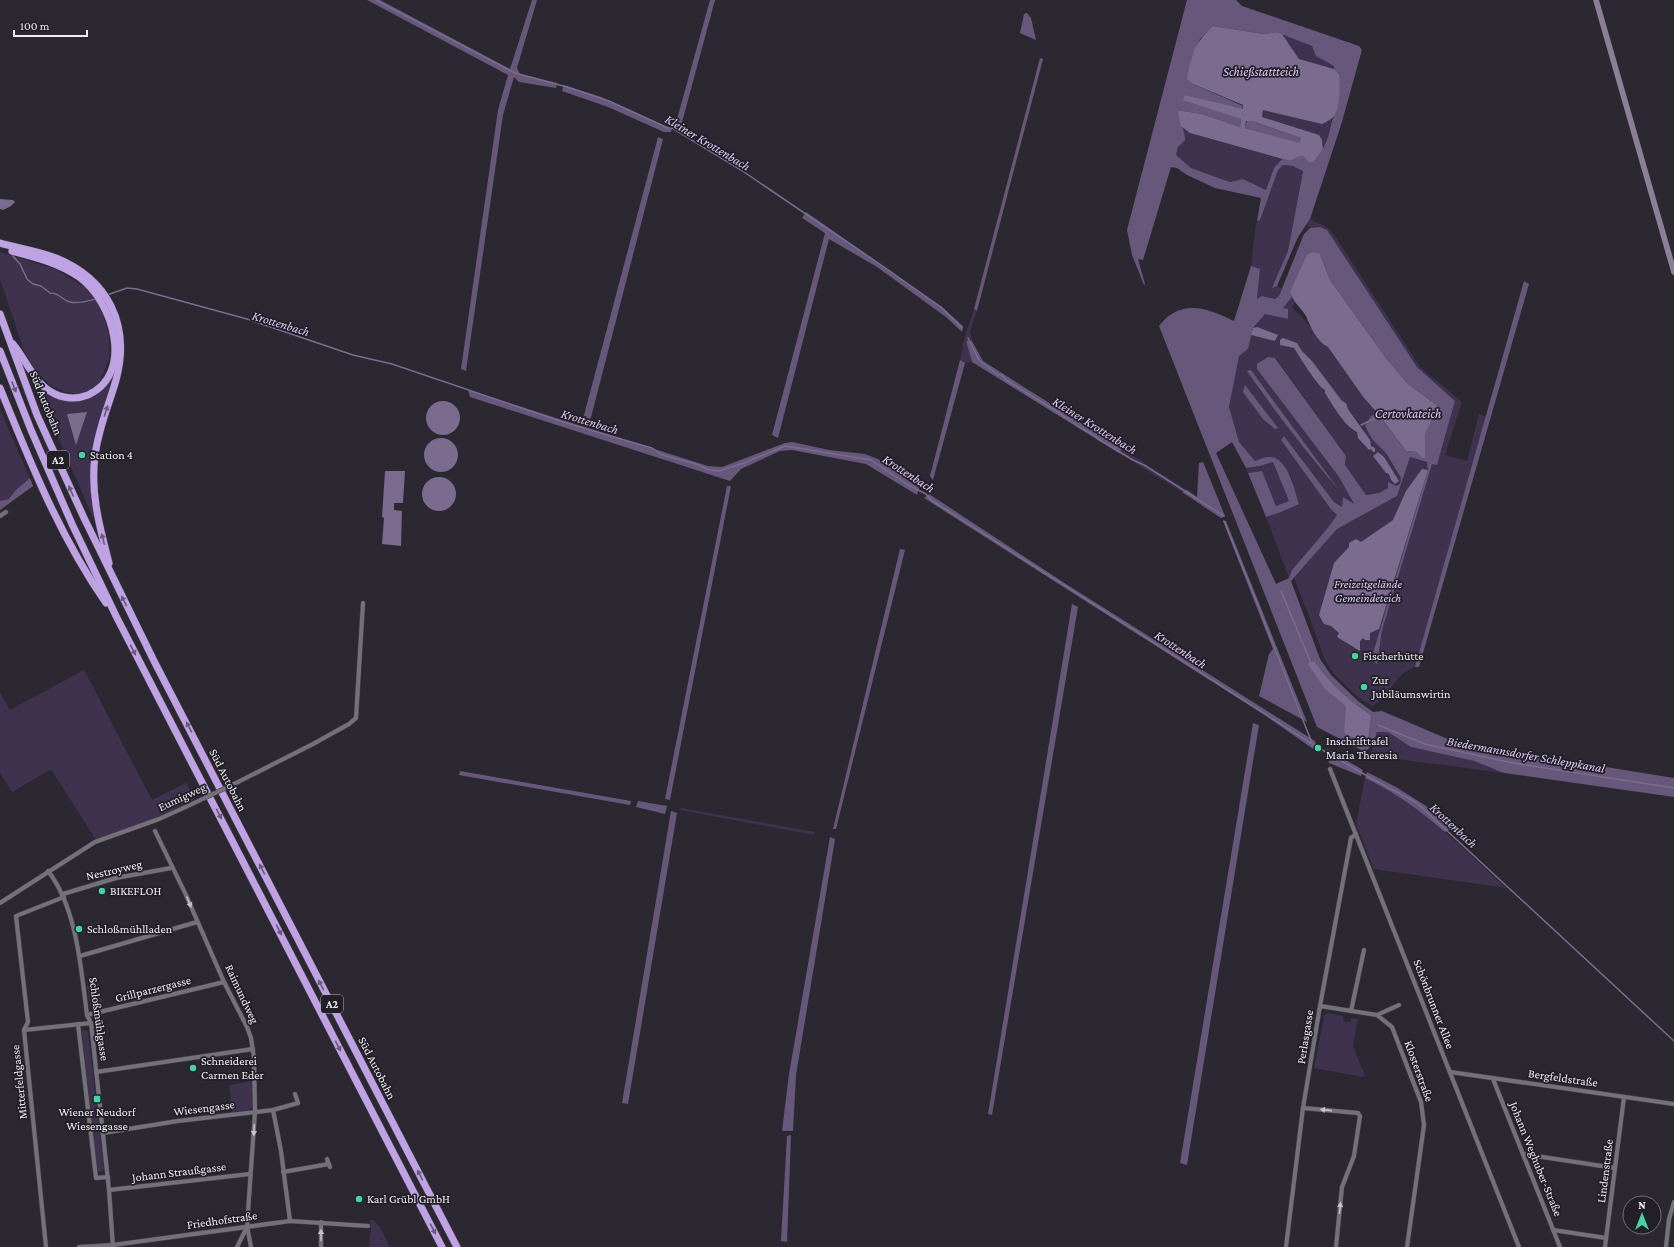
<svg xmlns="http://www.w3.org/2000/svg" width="1674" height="1247" font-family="'Crimson Pro',serif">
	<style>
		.green { fill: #3f324f; fill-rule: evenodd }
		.forest { fill: #67587b; fill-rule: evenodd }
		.water { fill: #7a6b8f; fill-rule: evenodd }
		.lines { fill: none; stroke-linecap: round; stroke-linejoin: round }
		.stream { stroke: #7a6b8f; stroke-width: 1.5 }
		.street-casing { stroke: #48464d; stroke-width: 5 }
		.secondary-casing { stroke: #48464d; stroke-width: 6 }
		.highway-casing { stroke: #48464d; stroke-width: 8 }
		.street { stroke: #75717b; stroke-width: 4 }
		.secondary { stroke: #8b809a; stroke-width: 5.5 }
		.highway { stroke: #bea2e4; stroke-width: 7 }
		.street-bridge-casing { stroke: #48464d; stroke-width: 5; stroke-linecap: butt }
		.street-bridge { stroke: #75717b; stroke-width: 4 }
		.oneway { fill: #685a7c }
		.oneway2 { fill: #c4c1c8 }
		.poi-dot { fill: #45d49f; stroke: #221f27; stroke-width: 1.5 }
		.labels { text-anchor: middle; stroke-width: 3.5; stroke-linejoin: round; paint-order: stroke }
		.shield { fill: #221f27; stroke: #b1aeb5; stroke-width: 1 }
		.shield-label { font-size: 11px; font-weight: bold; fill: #eeecf2 }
		.street-label { font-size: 12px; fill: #eeecf2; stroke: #221f27 }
		.poi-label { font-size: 12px; fill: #eeecf2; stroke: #221f27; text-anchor: start }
		.park-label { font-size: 12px; font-style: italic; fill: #dfcbfc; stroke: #221f27 }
		.water-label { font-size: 13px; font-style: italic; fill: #dcc7f9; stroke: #221f27 }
	</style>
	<rect width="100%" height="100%" fill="#2c2831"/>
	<g class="green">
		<path d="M1282 34 1312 46 1316 56 1335 66 1334 69 1299 59Z"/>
		<path d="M1263 109 1322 124 1332 118 1329 134 1323 149 1322 140 1262 117Z"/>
		<path d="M1181 126 1190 133 1282 159 1274 168 1266 190 1243 179 1230 182 1191 168 1176 155 1178 147 1185 135Z"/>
		<path d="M1283 165 1293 166 1303 170 1288 251 1273 287 1277 286 1282 289 1279 296 1275 299 1262 296 1257 299 1260 270 1251 266 1256 224 1257 221 1260 219 1278 170Z"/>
		<path d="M1310 219 1327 227 1335 236 1420 367 1462 402 1445 455 1467 461 1479 414 1486 417 1415 667C1395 673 1390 697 1372 706L1358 697 1335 675 1325 660 1311 621 1294 578 1337 529 1397 496 1410 457 1437 465 1455 401 1417 367 1327 230 1320 227 1310 228 1307 224Z"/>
		<path d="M0 252 57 270 91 291 100 304 109 335V359L99 384 82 394 65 392 50 385 36 371 24 351 0 279Z"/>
		<path d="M1292 297 1295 302 1292 307 1308 324 1324 345 1328 347 1364 398 1377 413H1375L1372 439 1386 453 1401 478 1400 484 1388 488 1379 493 1366 495 1345 465 1346 456 1276 358 1257 364V369L1339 477 1354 505 1343 498 1342 507 1334 502 1284 436 1281 440 1330 508 1337 515 1326 530 1292 570 1289 578 1266 517 1281 512 1298 504 1291 476 1268 457 1255 461 1239 442 1229 407 1239 356 1248 349 1251 335 1275 341 1278 336 1258 328H1253L1265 314 1283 308ZM1297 343 1302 351 1312 361 1342 402 1346 403 1348 409 1361 425 1371 446 1357 432 1352 430 1325 393V390C1313 378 1303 363 1294 348ZM1251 370 1336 487C1304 450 1275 412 1248 372ZM1378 452 1399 481 1395 484 1391 480 1389 474 1386 473 1374 456Z"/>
		<path d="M974 309 977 311 970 332 972 341H966L972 362 965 363 960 360 964 339Z"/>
		<path d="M117 366 96 434 97 527 32 377C51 402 64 397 92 396Z"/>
		<path d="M0 409 33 486 0 510Z"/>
		<path d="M1122 449 1187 490 1182 492 1119 453Z"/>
		<path d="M1273 462 1289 501 1276 506 1262 471 1248 473 1246 468 1260 466Z"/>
		<path d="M84 670 152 800 186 783 195 799 138 826 96 840 51 769 12 792 0 773V692L10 710Z"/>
		<path d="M1377 732H1389L1411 747 1474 761 1504 773 1404 760 1371 753Z"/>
		<path d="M1365 778C1421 804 1461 847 1506 888L1374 869 1356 824Z"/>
		<path d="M681 808 815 832 814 835 680 810Z"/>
		<path d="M99 984 103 1009 95 1011 91 1008 87 986Z"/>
		<path d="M1328 1013 1343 1016 1344 1022H1351V1018L1358 1019 1353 1046 1365 1076 1363 1077 1314 1068 1324 1016 1325 1014Z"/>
		<path d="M83 1030H86L88 1032 104 1168 103 1171 100 1172 97 1170 82 1033Z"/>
		<path d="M252 1081 253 1106 249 1110 232 1112 229 1085Z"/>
		<path d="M370 1220H373L380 1227 390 1247H369L371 1229Z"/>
	</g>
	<g class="forest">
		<path d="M367 0H380L510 69 532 0H537L517 68 520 74 557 83 556 88 519 82 514 77 503 115 466 371 461 369 498 110 508 75Z"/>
		<path d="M710 0H715L681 126 676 123Z"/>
		<path d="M1187 0H1236L1242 6 1359 46 1362 50 1341 125 1310 219 1298 237 1277 286 1272 288 1288 251 1303 171 1293 166 1283 165 1278 170 1260 220 1257 221 1261 198 1215 188 1187 175 1177 168 1171 167 1143 260 1138 259 1145 284 1144 285 1132 255 1127 230ZM1213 26 1264 34 1276 32 1312 46 1316 56 1334 66V69L1339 74 1336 113C1331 120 1331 126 1329 134 1326 144 1321 153 1314 162L1309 163 1303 156 1299 155 1290 161 1282 159 1274 168 1266 190 1243 179 1230 182 1191 168 1176 155 1178 147 1185 140C1185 130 1179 120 1177 110L1202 114 1240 127 1241 119 1185 95 1242 110 1243 106 1193 84 1191 59 1200 39Z"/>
		<path d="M1027 13 1031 18 1036 40 1020 33 1024 14Z"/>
		<path d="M1040 58 1043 59 977 311 974 309Z"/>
		<path d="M564 85 601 97 672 129 671 132H664L608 107 562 91Z"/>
		<path d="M1247 120 1252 121 1301 138 1299 144 1245 128Z"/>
		<path d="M658 137 663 139 590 421 583 419Z"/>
		<path d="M806 212 942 307 963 326 962 332 946 317 877 267 829 239 778 438 772 435 825 233 802 218Z"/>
		<path d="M1320 227 1327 230 1417 367 1455 401 1437 465 1432 464 1382 630 1377 664 1371 660 1428 470 1427 462 1410 457 1397 496 1337 529 1291 581 1320 659 1331 675 1358 701 1373 712 1382 711 1457 743 1674 778V797L1504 773 1474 761 1411 747 1388 732H1377L1373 744 1365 752 1317 727 1159 326C1181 298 1207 308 1234 321L1251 266 1260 269 1257 299 1262 296 1275 299 1279 296 1304 234 1310 228ZM1320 254 1330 280 1386 358 1408 384 1438 406 1425 435V459L1422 458 1418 452 1406 451 1380 416 1377 413 1371 416 1365 426 1372 439 1386 453 1401 478 1400 484 1396 486 1388 482V488L1379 493 1366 495 1345 465 1346 456 1275 358 1268 357 1257 364V369L1339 477 1354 504 1343 497 1342 507 1334 502 1284 436 1281 440 1330 508 1337 515 1326 530 1292 570 1289 578 1276 584 1216 453 1232 442 1246 468 1260 466 1273 462 1289 501 1276 506 1262 471 1248 473 1266 517 1281 512 1299 504C1294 489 1288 455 1267 457 1263 457 1259 460 1255 461L1239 442 1229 407 1239 356 1248 349 1253 328 1265 314 1288 319V309L1283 308 1292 297 1290 292ZM1315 662C1331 684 1348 700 1371 715L1346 717V706Z"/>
		<path d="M1524 281 1529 284 1419 667H1415Z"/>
		<path d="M966 341H972L983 361 1122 449 1119 453 972 362Z"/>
		<path d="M960 360 965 363 933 480 930 476Z"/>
		<path d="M1251 370 1339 490C1306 452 1276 413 1247 371Z"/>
		<path d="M1245 385 1278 428 1275 429 1263 419 1243 392Z"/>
		<path d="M468 390 708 466 722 467 785 443 792 442 829 450 865 454 880 460 919 488 917 495 866 464 792 450 780 451 741 469 730 481 470 397Z"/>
		<path d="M1203 462 1225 516 1221 518 1182 492 1187 490 1197 497 1199 463Z"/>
		<path d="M30 478 33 486 0 510V501L9 499 16 490Z"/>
		<path d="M727 486H731L670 800 665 799Z"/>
		<path d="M929 494 1066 584 1315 741 1319 753 1266 716 924 498Z"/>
		<path d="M1223 521H1226L1307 722 1259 696 1269 654 1273 649Z"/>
		<path d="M900 549 905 550 836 829H833Z"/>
		<path d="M1072 604 1078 607 992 1115 988 1114Z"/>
		<path d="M1253 723 1259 725 1187 1165 1180 1163Z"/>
		<path d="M1327 749 1363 770 1361 776 1329 763Z"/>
		<path d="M460 771 631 801 630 805 459 775Z"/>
		<path d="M1367 772 1396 787 1426 806 1450 829 1445 832C1419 810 1397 793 1365 778Z"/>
		<path d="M638 801 667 806 665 814 636 807Z"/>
		<path d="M671 811 677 813 628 1104 622 1103Z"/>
		<path d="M830 837 835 839 796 1075 793 1131H782L789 1074Z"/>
		<path d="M791 1135 787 1242 781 1241 787 1136Z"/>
	</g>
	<g class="water">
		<path d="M1213 26 1264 34 1276 32 1282 34 1299 59 1334 69 1339 74C1340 83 1340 107 1335 115 1332 119 1327 122 1322 124L1263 110 1262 117 1319 135 1322 140 1323 149 1314 162 1309 163 1303 156H1299L1290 161 1190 133 1181 126 1177 110 1202 114 1240 127 1241 119 1183 100 1185 95 1243 109V105L1193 84 1187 79C1192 53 1194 44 1213 26ZM1246 121H1252L1301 138 1299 143 1245 128Z"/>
		<path d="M0 199 13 200 15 202 11 206 3 210 0 209Z"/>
		<path d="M1313 252 1320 254 1330 280 1386 358 1408 384 1438 406 1425 435V459L1422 458 1417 452 1406 451 1380 416 1364 398 1328 347C1317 342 1310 326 1306 316 1301 308 1293 302 1290 292L1307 255Z"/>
		<path d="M1257 327 1278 335 1275 341 1251 335 1253 328Z"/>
		<path d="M1283 338 1297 343 1302 351 1312 361 1342 401 1346 403 1348 409 1370 440 1371 446 1375 448V452H1373L1371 449 1369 450 1358 438 1357 432C1345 427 1332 404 1325 393V390C1318 387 1299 356 1294 348L1280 345V340Z"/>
		<circle cx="443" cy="418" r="17"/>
		<path d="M87 412 76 445 67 414Z"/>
		<circle cx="441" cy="455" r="17"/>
		<path d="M1378 452 1384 457 1399 481 1395 484 1391 480 1389 474 1386 473 1373 456Z"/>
		<path d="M1422 469 1428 470 1379 629 1370 633V640H1365L1363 638 1360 641V651L1337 637 1339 633 1331 626 1324 624 1319 615 1334 563 1349 547V543L1356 539 1361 542 1393 520 1406 491Z"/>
		<path d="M385 471H405L403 503H394V510L402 511 401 546 382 544 384 518 382 517Z"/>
		<circle cx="439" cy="494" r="17"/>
		<path d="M1310 662H1315C1331 684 1348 700 1371 715L1368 738 1365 741H1360L1344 733 1346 706 1325 689 1308 664Z"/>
	</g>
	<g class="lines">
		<g class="stream">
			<path d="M376 0 515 73 567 87 609 101 668 128H672L741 170 884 267 942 308 962 328"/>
			<path d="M12 255 20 264 27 279 33 284 41 286 50 293C61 293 61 300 70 302 78 304 88 301 96 299"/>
			<path d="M107 295 127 288 137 289 247 319 353 355 392 364 563 422 652 448 662 455 696 464 709 470 719 471 744 463 785 446 871 460 908 485 926 494 931 500 1312 744 1369 777 1417 803 1674 1041"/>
			<path d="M968 338 979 360 998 375H1002L1006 380 1061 414 1064 417 1067 418 1079 427 1095 436 1098 439 1133 460 1144 465 1224 516"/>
			<path d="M1361 425 1380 416"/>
			<path d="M1224 521 1262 615"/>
			<path d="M1281 591 1311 663"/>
			<path d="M1262 616 1312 743"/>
			<path d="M1378 725 1425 744 1513 763 1674 788"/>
		</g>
		<g class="street-casing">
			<g id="street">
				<path d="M0 516 6 512"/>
				<path d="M1330 769 1519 1247"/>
				<path d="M238 782 313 744 349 724 356 718 363 603"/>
				<path d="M155 831 186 895 224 982 247 1027 251 1038 254 1058 255 1112 247 1226 251 1247"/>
				<path d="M48 871C77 908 81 969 87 1015L91 1023 109 1190 113 1247"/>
				<path d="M63 894 116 878 171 868"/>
				<path d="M0 903 95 842 159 819 190 805"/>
				<path d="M80 956 197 922"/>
				<path d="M1320 1006 1377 1015 1392 1027 1421 1102 1424 1125 1407 1247"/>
				<path d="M1351 1011 1364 950"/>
				<path d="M87 1015 224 982"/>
				<path d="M1377 1015 1399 1005"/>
				<path d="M78 1024 96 1178 108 1177"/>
				<path d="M24 1030 91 1023"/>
				<path d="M96 1072 253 1049"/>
				<path d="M1450 1072 1674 1104"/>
				<path d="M1493 1079 1560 1247"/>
				<path d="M1303 1108 1358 1113 1360 1116 1354 1156 1342 1187 1336 1247"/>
				<path d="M273 1110 281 1151 290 1221"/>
				<path d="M103 1133 178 1121 273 1110 298 1103 295 1094"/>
				<path d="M1523 1154 1615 1168"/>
				<path d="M327 1159 330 1167"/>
				<path d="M283 1172 329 1164"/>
				<path d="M109 1190 250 1174"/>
				<path d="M1553 1230 1606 1238"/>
				<path d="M46 1247 24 1030 28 1022 16 916 64 897"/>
				<path d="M79 1247 113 1245 290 1221 368 1226"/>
				<path d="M237 1247 247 1227"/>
				<path d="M321 1247V1222"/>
				<path d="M1286 1247 1303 1108 1320 1006 1351 838 1356 834"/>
				<path d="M1605 1247 1624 1097"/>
				<path d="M1666 1247 1669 1219 1674 1202"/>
			</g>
		</g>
		<g class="secondary-casing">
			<path id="secondary" d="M1596 0 1674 272"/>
		</g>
		<g class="highway-casing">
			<g id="highway">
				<path d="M0 243C18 248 38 251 56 258 108 279 131 325 116 380 109 405 98 429 95 456 90 493 100 528 109 563"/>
				<path d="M12 251C35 257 59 263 79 277 113 301 135 374 88 395 78 399 66 399 55 394 34 384 27 361 13 344"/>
				<path d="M0 314 37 415 84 518 154 661 457 1247"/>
				<path d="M0 351 31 430 72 524 116 616 442 1247"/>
				<path d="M0 388C30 462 60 537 106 603"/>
			</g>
		</g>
		<use href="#street" class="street"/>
		<use href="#secondary" class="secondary"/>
		<use href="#highway" class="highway"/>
		<g class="street-bridge-casing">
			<path id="street-bridge" d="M190 805 238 782"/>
		</g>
		<use href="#street-bridge" class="street-bridge"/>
	</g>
	<defs><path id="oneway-solid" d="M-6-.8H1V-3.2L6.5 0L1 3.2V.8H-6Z"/></defs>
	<g class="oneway">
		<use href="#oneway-solid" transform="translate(14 387) rotate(69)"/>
		<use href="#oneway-solid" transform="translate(106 411) rotate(-72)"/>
		<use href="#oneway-solid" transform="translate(71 491) rotate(-114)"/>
		<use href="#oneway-solid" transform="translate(103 539) rotate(-104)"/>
		<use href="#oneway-solid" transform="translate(124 601) rotate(-117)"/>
		<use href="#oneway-solid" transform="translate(133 650) rotate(63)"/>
		<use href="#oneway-solid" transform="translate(189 727) rotate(-117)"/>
		<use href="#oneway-solid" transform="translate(219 814) rotate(63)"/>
		<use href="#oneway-solid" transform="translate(262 869) rotate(-117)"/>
		<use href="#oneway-solid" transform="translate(279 930) rotate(63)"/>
		<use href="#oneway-solid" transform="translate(321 985) rotate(-117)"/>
		<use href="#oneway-solid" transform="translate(338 1046) rotate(63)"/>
		<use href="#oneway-solid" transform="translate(420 1175) rotate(-117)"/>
		<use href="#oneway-solid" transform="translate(433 1229) rotate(63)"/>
	</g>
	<g class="oneway2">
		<use href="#oneway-solid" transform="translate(189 902) rotate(67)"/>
		<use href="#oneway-solid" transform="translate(1326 1110) rotate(-174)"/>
		<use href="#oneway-solid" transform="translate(254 1130) rotate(93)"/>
		<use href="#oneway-solid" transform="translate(1340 1208) rotate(-84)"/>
		<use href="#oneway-solid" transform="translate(321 1235) rotate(-90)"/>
	</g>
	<g class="poi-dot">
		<circle cx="82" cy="455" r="4"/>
		<circle cx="1355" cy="656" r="4"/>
		<circle cx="1364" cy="687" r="4"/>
		<circle cx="1318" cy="748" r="4"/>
		<circle cx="102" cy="891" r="4"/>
		<circle cx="79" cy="929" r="4"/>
		<circle cx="193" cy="1068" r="4"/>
		<rect x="93" y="1095" width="8" height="8" rx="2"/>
		<circle cx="359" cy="1199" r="4"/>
	</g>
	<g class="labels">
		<g class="shield">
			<rect x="47" y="451" width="22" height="18" rx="3"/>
			<rect x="321" y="995" width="22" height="18" rx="3"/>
		</g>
		<g class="shield-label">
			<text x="58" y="464">A2</text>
			<text x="332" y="1008">A2</text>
		</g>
		<g class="street-label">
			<text transform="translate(46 403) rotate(68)" y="4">Süd Autobahn</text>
			<text transform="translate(228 780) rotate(63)" y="4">Süd Autobahn</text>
			<text transform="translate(182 797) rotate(-25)" y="4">Eumigweg</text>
			<text transform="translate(114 870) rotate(-13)" y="4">Nestroyweg</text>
			<text transform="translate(153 989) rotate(-14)" y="4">Grillparzergasse</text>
			<text transform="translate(242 994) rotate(65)" y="4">Raimundweg</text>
			<text transform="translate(1434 1004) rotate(69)" y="4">Schönbrunner Allee</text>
			<text transform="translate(99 1019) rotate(82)" y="4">Schloßmühlgasse</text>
			<text transform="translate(1305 1037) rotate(-81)" y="4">Perlasgasse</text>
			<text transform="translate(377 1068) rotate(63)" y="4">Süd Autobahn</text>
			<text transform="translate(1419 1071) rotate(70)" y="4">Klosterstraße</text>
			<text transform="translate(1563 1078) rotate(8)" y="4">Bergfeldstraße</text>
			<text transform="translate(19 1082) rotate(-96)" y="4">Mitterfeldgasse</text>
			<text transform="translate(204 1108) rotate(-7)" y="4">Wiesengasse</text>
			<text transform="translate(1536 1159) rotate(68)" y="4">Johann Weghuber-Straße</text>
			<text transform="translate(1605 1171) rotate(-83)" y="4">Lindenstraße</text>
			<text transform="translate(179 1172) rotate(-7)" y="4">Johann Straußgasse</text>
			<text transform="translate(222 1220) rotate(-8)" y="4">Friedhofstraße</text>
		</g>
		<g class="poi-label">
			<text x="90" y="459">Station 4</text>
			<text x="1363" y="660">Fischerhütte</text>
			<text x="1372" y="684">Zur<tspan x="1372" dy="14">Jubiläumswirtin</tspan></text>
			<text x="1326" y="745">Inschrifttafel<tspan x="1326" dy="14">Maria Theresia</tspan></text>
			<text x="110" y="895">BIKEFLOH</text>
			<text x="87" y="933">Schloßmühlladen</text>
			<text x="201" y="1065">Schneiderei<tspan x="201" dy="14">Carmen Eder</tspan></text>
			<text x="97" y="1116" text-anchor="middle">Wiener Neudorf<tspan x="97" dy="14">Wiesengasse</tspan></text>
			<text x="367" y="1203">Karl Grübl GmbH</text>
		</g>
		<g class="park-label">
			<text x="1368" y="588">Freizeitgelände<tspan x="1368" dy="14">Gemeindeteich</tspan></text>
		</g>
		<g class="water-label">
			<text x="1261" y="76">Schießstattteich</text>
			<text transform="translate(708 142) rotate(31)" y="5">Kleiner Krottenbach</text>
			<text transform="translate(281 323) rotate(17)" y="5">Krottenbach</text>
			<text x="1408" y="418">Certovkateich</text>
			<text transform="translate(590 421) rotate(17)" y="5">Krottenbach</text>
			<text transform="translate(1095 425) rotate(32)" y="5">Kleiner Krottenbach</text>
			<text transform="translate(909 473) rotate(33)" y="5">Krottenbach</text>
			<text transform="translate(1181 649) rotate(33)" y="5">Krottenbach</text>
			<text transform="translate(1526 754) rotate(10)" y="5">Biedermannsdorfer Schleppkanal</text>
			<text transform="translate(1454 825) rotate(43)" y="5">Krottenbach</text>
		</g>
	</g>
	<g transform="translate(1642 1215)"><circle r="19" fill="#221f27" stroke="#747178"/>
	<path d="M0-3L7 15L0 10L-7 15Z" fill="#45d49f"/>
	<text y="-6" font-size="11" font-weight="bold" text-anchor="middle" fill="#eeecf2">N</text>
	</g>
	<path d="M14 30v6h73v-6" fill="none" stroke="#eeecf2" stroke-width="2"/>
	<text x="20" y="30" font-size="12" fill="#eeecf2" stroke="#221f27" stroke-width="3" paint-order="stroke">100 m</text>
</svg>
